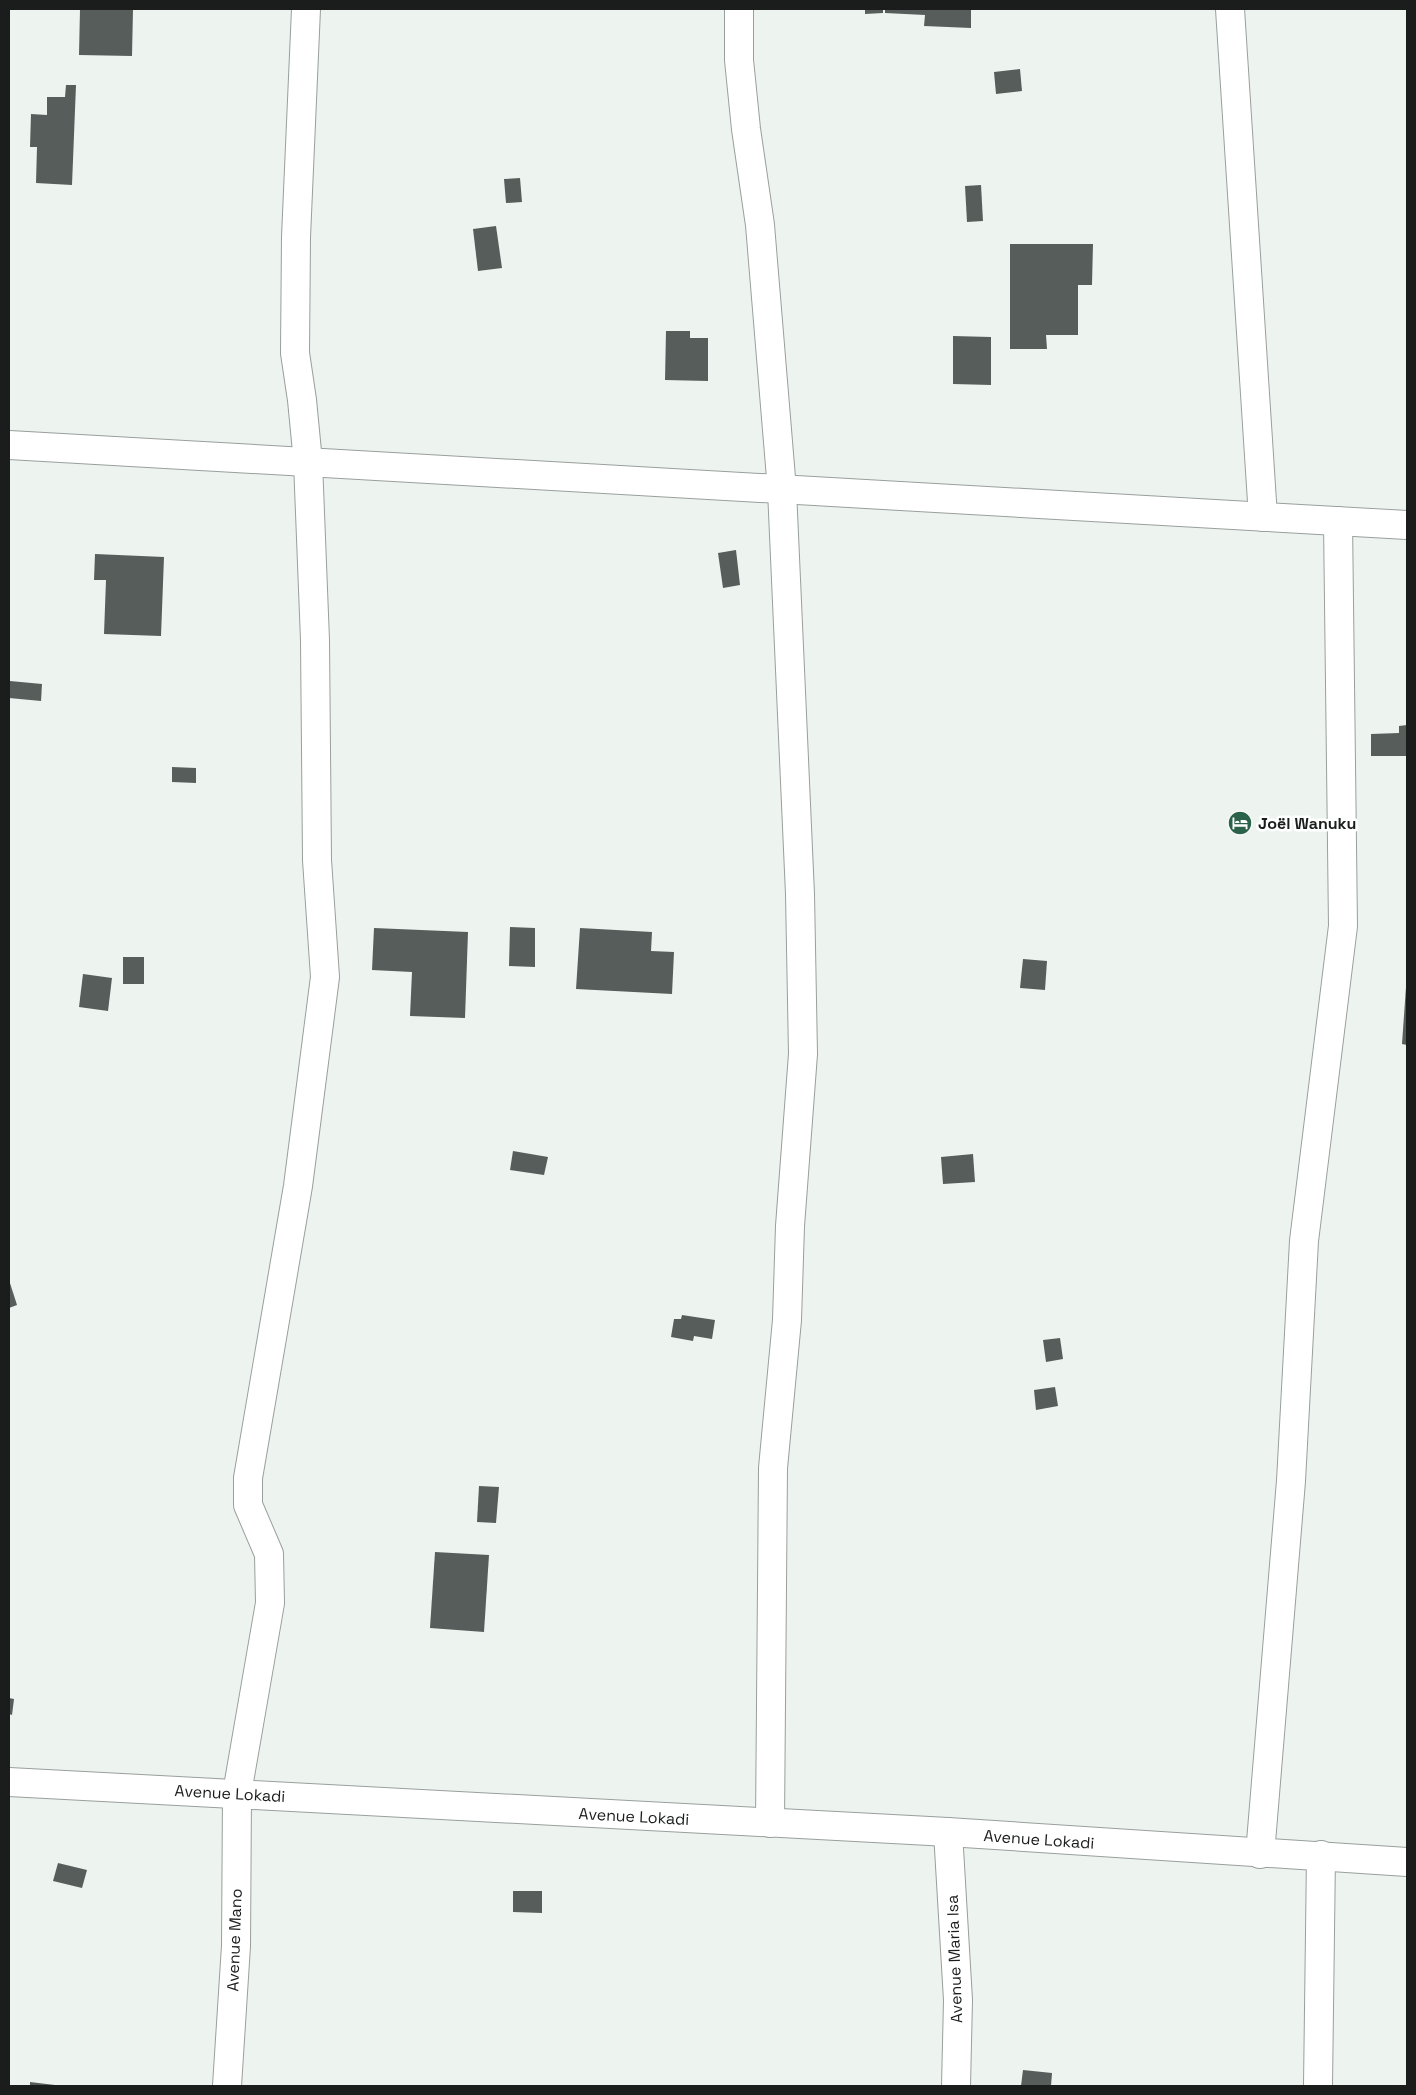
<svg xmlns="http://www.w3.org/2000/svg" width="1416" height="2095" font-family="'Space Grotesk',sans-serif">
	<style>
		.building { fill: #575d5a }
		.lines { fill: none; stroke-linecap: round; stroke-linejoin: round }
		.minor-casing { stroke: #999f9c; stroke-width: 30 }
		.minor { stroke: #fff; stroke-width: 28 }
		.labels { text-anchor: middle; stroke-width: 5; stroke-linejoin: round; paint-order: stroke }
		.poi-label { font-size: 16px; font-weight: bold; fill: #1a1d1b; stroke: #fff; text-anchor: start }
		.street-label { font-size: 16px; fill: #1a1d1b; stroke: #fff }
	</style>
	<rect width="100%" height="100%" fill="#edf4f0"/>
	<g class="building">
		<path d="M80 9H133L132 56 79 55Z"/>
		<path d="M865 9H883V13L865 14Z"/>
		<path d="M885 9H971V28L924 26 925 15 885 13Z"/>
		<path d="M1020 69 1022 91 996 94 994 72Z"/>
		<path d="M66 85H76L72 185 36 183 37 147H30L31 114 47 115V97H65Z"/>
		<path d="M520 178 522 202 506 203 504 179Z"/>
		<path d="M981 185 983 221 967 222 965 186Z"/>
		<path d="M496 226 502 268 478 271 473 229Z"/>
		<path d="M1010 244H1093L1092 285H1078V335H1046L1047 349H1010Z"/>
		<path d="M666 331H690V338H708V381L665 380Z"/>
		<path d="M953 336 991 337V385L953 384Z"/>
		<path d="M736 550 740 585 723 588 718 553Z"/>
		<path d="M95 554 164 557 161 636 104 634 106 580H94Z"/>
		<path d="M10 681 42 684 41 701 9 698Z"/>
		<path d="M1407 725V756H1371V734L1399 733V726Z"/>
		<path d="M172 767 196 768V783L172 782Z"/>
		<path d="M510 927 535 928V967L509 966Z"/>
		<path d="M374 928 468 932 465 1018 410 1016 412 972 372 970Z"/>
		<path d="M580 928 652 932 651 951 674 952 672 994 576 989Z"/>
		<rect x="123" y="957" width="21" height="27"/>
		<path d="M1023 959 1047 961 1045 990 1020 988Z"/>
		<path d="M83 974 112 978 108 1011 79 1007Z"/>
		<path d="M1406 987H1407V1045L1402 1044Z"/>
		<path d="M513 1151 548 1157 544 1175 510 1170Z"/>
		<path d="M973 1154 975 1182 943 1184 941 1157Z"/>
		<path d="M9 1280 17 1305 9 1308Z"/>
		<path d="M682 1315 715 1320 712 1339 694 1336 693 1341 671 1337 674 1319H681Z"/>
		<path d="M1060 1338 1063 1359 1046 1362 1043 1340Z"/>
		<path d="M1055 1387 1058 1406 1036 1410 1034 1390Z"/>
		<path d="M479 1486 499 1487 496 1523 477 1522Z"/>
		<path d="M435 1552 489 1555 484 1632 430 1628Z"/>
		<path d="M9 1698 14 1699 12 1715 9 1714Z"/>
		<path d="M58 1863 87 1870 82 1888 53 1881Z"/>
		<path d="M513 1891H542V1913L513 1912Z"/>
		<path d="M1023 2070 1052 2073 1051 2086H1021Z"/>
		<path d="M30 2082 55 2085V2086H30Z"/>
	</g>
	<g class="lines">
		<g class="minor-casing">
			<g id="minor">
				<path d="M739 9V60L746 129 760 225 782 490 800 894 803 1054 790 1226 787 1320 773 1468 770 1823"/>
				<path d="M1230 9 1263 517"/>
				<path d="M9 445 1407 525"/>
				<path d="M9 1782 948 1832 1407 1862"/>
				<path d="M948 1832 958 2000 956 2086"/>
				<path d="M1260 1854 1291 1481 1304 1241 1343 926 1338 521"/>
				<path d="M227 2086 236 1946 237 1793 270 1603 269 1554 248 1505V1478L298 1186 325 977 317 860 315 640 308 462 302 400 295 353 296 237 306 9"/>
				<path d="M1318 2086 1321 1855"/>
			</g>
		</g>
		<use href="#minor" class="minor"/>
	</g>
	<defs>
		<g id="hotel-disc" transform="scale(1.25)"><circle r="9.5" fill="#2b624a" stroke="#fff"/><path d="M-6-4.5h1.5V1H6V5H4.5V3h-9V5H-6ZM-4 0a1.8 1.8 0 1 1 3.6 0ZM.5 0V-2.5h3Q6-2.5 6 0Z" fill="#fff"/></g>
	</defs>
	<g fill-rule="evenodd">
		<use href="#hotel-disc" x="1240" y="823"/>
	</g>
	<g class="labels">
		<g class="poi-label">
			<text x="1258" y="829">Joël Wanuku</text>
		</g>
		<g class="street-label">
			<text transform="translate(230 1793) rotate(3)" y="6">Avenue Lokadi</text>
			<text transform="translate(634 1816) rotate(3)" y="6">Avenue Lokadi</text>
			<text transform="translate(1039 1839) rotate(4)" y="6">Avenue Lokadi</text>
			<text transform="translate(234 1940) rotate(-88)" y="6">Avenue Mano</text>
			<text transform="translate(954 1959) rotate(-92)" y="6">Avenue Maria Isa</text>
		</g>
	</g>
	<rect width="1416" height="2095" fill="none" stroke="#1a1d1b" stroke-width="20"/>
</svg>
